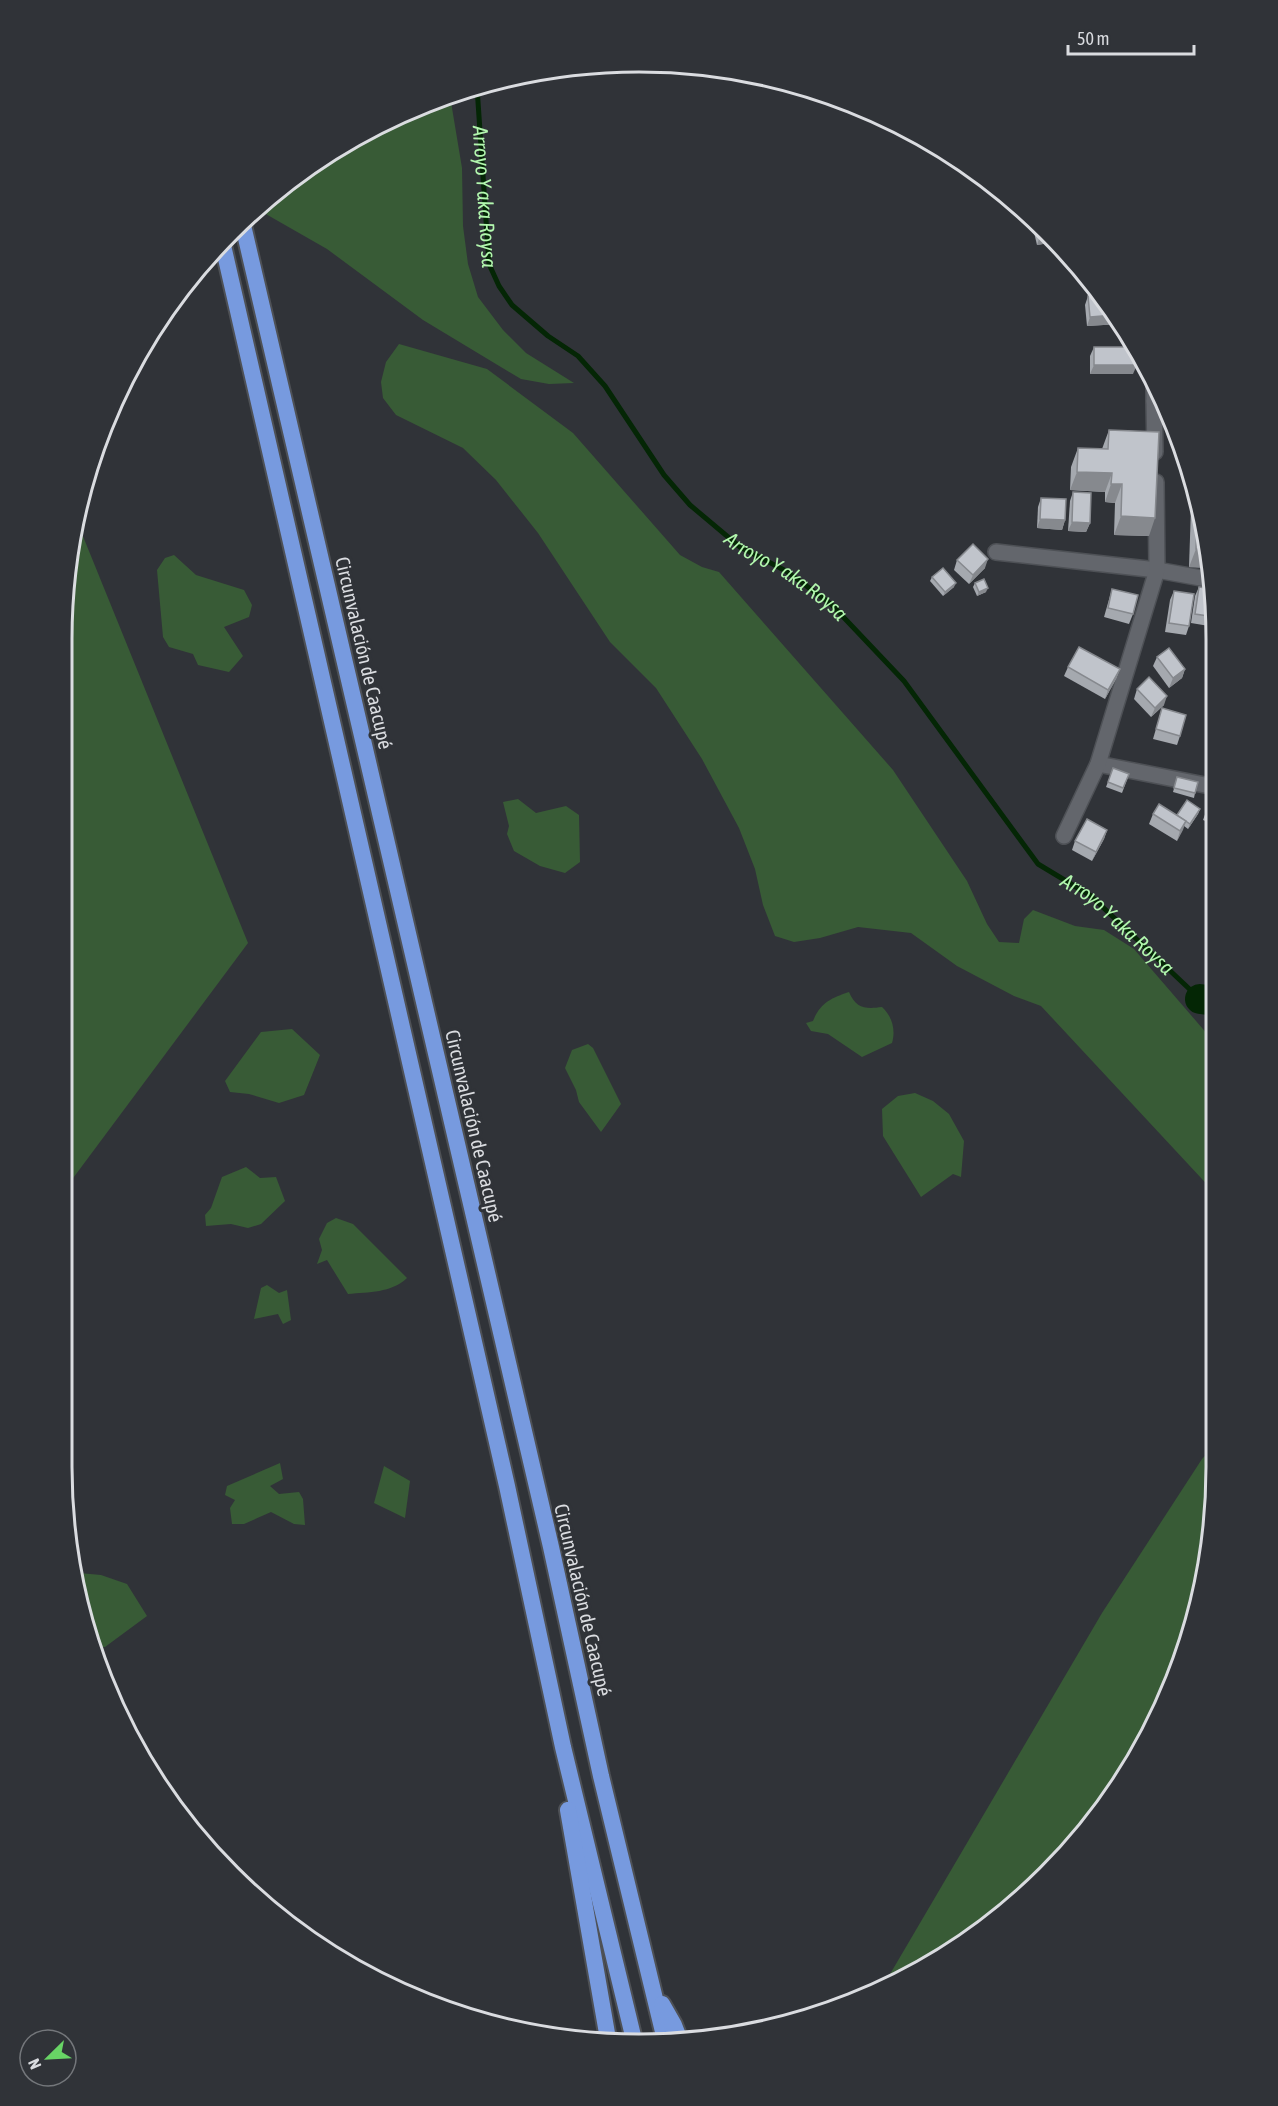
<svg xmlns="http://www.w3.org/2000/svg" width="1278" height="2106" font-family="'Asap Condensed',sans-serif">
	<style>
		.green { fill: #385b36 }
		.lines { fill: none; stroke-linecap: round; stroke-linejoin: round }
		.stream { stroke: #042605; stroke-width: 5 }
		.river { stroke: #042605; stroke-width: 30 }
		.minor-casing { stroke: #4e5156; stroke-width: 18 }
		.tertiary-casing { stroke: #4e5156; stroke-width: 18 }
		.trunk-casing { stroke: #4e5156; stroke-width: 20 }
		.minor { stroke: #63666c; stroke-width: 15 }
		.tertiary { stroke: #63666c; stroke-width: 15 }
		.trunk { stroke: #779adf; stroke-width: 16 }
		.wall { fill: #a5a9af }
		.shaded-wall { fill: #86898e }
		.building { fill: #c0c4cb; stroke: #86898e; stroke-width: 1.5 }
		.labels { text-anchor: middle; stroke-width: 6; stroke-linejoin: round; paint-order: stroke }
		.street-label { font-size: 20px; fill: #dadce0; stroke: #303338 }
		.water-label { font-size: 21px; font-style: italic; fill: #b2f7ae; stroke: #303338 }
		.rim { fill: none; stroke: #dadce0; stroke-width: 3 }
	</style>
	<rect width="100%" height="100%" fill="#303338"/>
	<g class="green">
		<path d="M450 96 462 168 463 226 468 264 478 297 503 330 526 353 574 383 549 384 521 379 423 320 327 249 257 209 318 159 418 105Z"/>
		<path d="M399 344 487 369 573 433 680 555 702 567 719 572 893 770 967 881 987 924 999 942 1019 943 1024 919 1033 910 1075 926 1104 930 1134 949 1215 1043V1193L1041 1006 1014 996 957 966 911 933 858 927 820 938 794 942 775 936 763 905 755 869 739 828 702 759 656 688 610 642 538 533 496 480 463 448 396 415 383 398 381 382 386 362Z"/>
		<path d="M78 524 248 943 62 1193 63 601Z"/>
		<path d="M174 555 196 575 244 590 252 605 249 617 224 627 243 656 229 672 198 665 193 654 169 647 163 637 157 570 165 558Z"/>
		<path d="M518 799 536 813 566 806 579 815 580 862 565 873 540 866 514 851 507 834 509 826 503 802Z"/>
		<path d="M849 992C856 1009 866 1009 882 1007 892 1016 896 1030 892 1043L862 1057 828 1034 811 1031 806 1023 813 1021C820 1003 831 998 849 992Z"/>
		<path d="M292 1029 320 1055 304 1095 279 1103 249 1094 230 1092 225 1081 261 1032Z"/>
		<path d="M588 1044 593 1048 621 1104 601 1132 579 1102 576 1090 565 1068 572 1050Z"/>
		<path d="M915 1093 933 1101 949 1114 964 1141 961 1177 953 1174 921 1197 883 1136 882 1109 898 1096Z"/>
		<path d="M246 1167 260 1178 276 1177 285 1201 261 1224 248 1228 231 1224 206 1226 205 1215 211 1208 222 1177Z"/>
		<path d="M336 1218 353 1224 407 1278C391 1293 369 1292 348 1294L327 1260 317 1264 322 1250 319 1239 327 1223Z"/>
		<path d="M267 1285 279 1293 287 1290 291 1320 283 1324 278 1314 254 1319 261 1288Z"/>
		<path d="M1215 1445V1505L1186 1653 1119 1788 990 1925 886 1981 1102 1613 1202 1459Z"/>
		<path d="M280 1463 283 1479 270 1486 279 1494 299 1492 303 1499 305 1525 294 1524 271 1512 244 1524H232L230 1508 235 1500 225 1495 227 1486Z"/>
		<path d="M384 1466 410 1481 405 1518 374 1503Z"/>
		<path d="M79 1573 101 1575 127 1584 147 1616 105 1647H91Z"/>
	</g>
	<g class="lines">
		<path class="stream" id="s1" d="M477 87 489 264 499 286 512 305 548 336 578 356 605 386 664 475 690 505 740 547 786 571 831 604 904 681 1038 864 1091 896 1200 999 1215 1023"/>
		<path class="river" d="M1200 999 1215 1001"/>
		<g class="minor-casing">
			<g id="minor">
				<path d="M1154 401 1155 452"/>
				<path d="M996 552 1157 570 1212 580"/>
				<path d="M1098 764 1215 787"/>
				<path d="M1064 836 1098 764 1157 570 1156 482"/>
			</g>
		</g>
		<g class="tertiary-casing">
			<path id="tertiary" d="M1154 387V401L1160 400"/>
		</g>
		<g class="trunk-casing">
			<g id="trunk">
				<path d="M242 221 551 1547 601 1776 665 2040"/>
				<path d="M222 241 507 1486 563 1747 635 2044"/>
				<path d="M568 1810 608 2039"/>
				<path d="M662 2004 674 2025 679 2038"/>
			</g>
		</g>
		<use href="#minor" class="minor"/>
		<use href="#tertiary" class="tertiary"/>
		<use href="#trunk" class="trunk"/>
	</g>
	<g class="wall">
		<path d="M1035 225 1055 242 1037 245 1033 228Z"/>
		<path d="M1099 295 1120 324 1087 326 1085 305 1088 296Z"/>
		<path d="M1094 347 1133 374H1090V356Z"/>
		<path d="M1109 430 1149 536 1114 535 1115 503 1105 502V492L1070 490 1071 467 1078 448 1102 449Z"/>
		<path d="M1192 479 1197 489 1210 568 1189 567Z"/>
		<path d="M1073 492 1090 523 1086 532 1068 531 1070 501Z"/>
		<path d="M1041 498 1065 520 1062 530 1037 528 1038 507Z"/>
		<path d="M957 560 985 568 969 584 954 570Z"/>
		<path d="M932 577 954 587 943 596 930 581Z"/>
		<path d="M975 583 986 592 977 596 973 587Z"/>
		<path d="M1199 587 1215 601V627L1191 623 1195 596Z"/>
		<path d="M1112 589 1133 614 1129 624 1104 617Z"/>
		<path d="M1174 591 1189 626 1186 635 1165 632 1170 600Z"/>
		<path d="M1157 657 1185 669 1182 678 1169 688 1153 666Z"/>
		<path d="M1068 667 1120 669 1116 679 1105 699 1064 676Z"/>
		<path d="M1215 681V706L1208 704 1213 686Z"/>
		<path d="M1137 689 1164 705 1151 717 1134 699Z"/>
		<path d="M1162 708 1180 736 1177 745 1153 739Z"/>
		<path d="M1113 768 1129 774 1122 793 1106 787Z"/>
		<path d="M1177 777 1195 793 1194 798 1173 792Z"/>
		<path d="M1215 787V825L1203 820Z"/>
		<path d="M1200 809 1198 814 1188 829 1184 826 1177 841 1149 824 1153 814 1177 815Z"/>
		<path d="M1107 830 1104 839 1092 861 1072 850 1075 841Z"/>
	</g>
	<g class="shaded-wall">
		<path d="M1047 235 1055 242 1037 245 1040 236Z"/>
		<path d="M1114 315 1120 324 1087 326 1090 317Z"/>
		<path d="M1094 365H1137L1133 374H1090Z"/>
		<path d="M1077 472 1112 473 1105 492 1070 490Z"/>
		<path d="M1111 484H1122L1115 503 1105 502Z"/>
		<path d="M1121 516 1155 518 1149 536 1114 535Z"/>
		<path d="M1040 519 1065 520 1062 530 1037 528Z"/>
		<path d="M1072 522 1090 523 1086 532 1068 531Z"/>
		<path d="M1196 549H1207L1210 568 1189 567Z"/>
		<path d="M988 559 985 568 969 584 973 575Z"/>
		<path d="M956 583 954 587 943 596 945 592Z"/>
		<path d="M988 588 986 592 977 596 979 592Z"/>
		<path d="M1120 669 1116 679 1105 699 1108 690Z"/>
		<path d="M1185 669 1182 678 1169 688 1173 678Z"/>
		<path d="M1167 696 1164 705 1151 717 1155 708Z"/>
		<path d="M1200 809 1198 814 1188 829 1190 824Z"/>
		<path d="M1186 821 1183 830 1177 841 1180 831Z"/>
		<path d="M1107 830 1104 839 1092 861 1096 852Z"/>
	</g>
	<g class="building">
		<path d="M1038 228 1047 235 1040 236Z"/>
		<path d="M1099 295 1114 315 1090 317 1088 296Z"/>
		<rect x="1094" y="347" width="43" height="18"/>
		<path d="M1109 430 1159 432 1155 518 1121 516 1122 484H1111L1112 473 1077 472 1078 448 1108 449Z"/>
		<path d="M1073 492 1091 493 1090 523 1072 522Z"/>
		<path d="M1198 496 1207 549H1196Z"/>
		<path d="M1041 498 1066 499 1065 520 1040 519Z"/>
		<path d="M973 544 988 559 973 575 957 560Z"/>
		<path d="M943 568 956 583 945 592 932 577Z"/>
		<path d="M984 579 988 588 979 592 975 583Z"/>
		<path d="M1199 587 1213 589 1215 601V617L1195 614Z"/>
		<path d="M1112 589 1138 595 1133 614 1108 608Z"/>
		<path d="M1174 591 1194 594 1189 626 1169 623Z"/>
		<path d="M1079 647 1120 669 1108 690 1068 667Z"/>
		<path d="M1169 648 1185 669 1173 678 1157 657Z"/>
		<path d="M1149 677 1167 696 1155 708 1137 689Z"/>
		<path d="M1214 681H1215V701L1209 699Z"/>
		<path d="M1162 708 1186 715 1180 736 1156 729Z"/>
		<path d="M1113 768 1129 774 1123 788 1108 782Z"/>
		<path d="M1177 777 1198 782 1195 793 1174 788Z"/>
		<path d="M1215 787V814L1206 811Z"/>
		<path d="M1187 800 1200 809 1190 824 1177 815Z"/>
		<path d="M1159 804 1186 821 1180 831 1153 814Z"/>
		<path d="M1087 819 1107 830 1096 852 1075 841Z"/>
	</g>
	<g class="labels">
		<g class="street-label">
			<text transform="translate(364 653) rotate(77)" y="7">Circunvalación de Caacupé</text>
			<text transform="translate(474 1126) rotate(77)" y="7">Circunvalación de Caacupé</text>
			<text transform="translate(583 1600) rotate(77)" y="7">Circunvalación de Caacupé</text>
		</g>
		<g class="water-label">
			<text dy="7" stroke="none"><textPath href="#s1" startOffset="110">Arroyo Y aka Roysa</textPath></text>
			<text dy="7" stroke="none"><textPath href="#s1" startOffset="615">Arroyo Y aka Roysa</textPath></text>
			<text dy="7" stroke="none"><textPath href="#s1" startOffset="1101">Arroyo Y aka Roysa</textPath></text>
		</g>
	</g>
	<path d="M0 0H1278V2106H0ZM639 72H639A567 567 0 0 1 1206 639V1467A567 567 0 0 1 639 2034H639A567 567 0 0 1 72 1467V639A567 567 0 0 1 639 72Z" fill="#303338" fill-rule="evenodd"/>
	<path class="rim" d="M639 72H639A567 567 0 0 1 1206 639V1467A567 567 0 0 1 639 2034H639A567 567 0 0 1 72 1467V639A567 567 0 0 1 639 72Z"/>
	<g transform="translate(48 2058) rotate(246)"><circle r="28" fill="#303338" stroke="#74777b" stroke-width="1.5"/>
	<path d="M0-4.5L10 22L0 15L-10 22Z" fill="#68d465"/>
	<text y="-9" font-size="16" font-weight="bold" text-anchor="middle" fill="#dadce0">N</text>
	</g>
	<path d="M1068 45v9h126v-9" fill="none" stroke="#dadce0" stroke-width="3"/>
	<text x="1077" y="45" font-size="18" fill="#dadce0" stroke="#303338" stroke-width="4.5" paint-order="stroke">50 m</text>
</svg>
